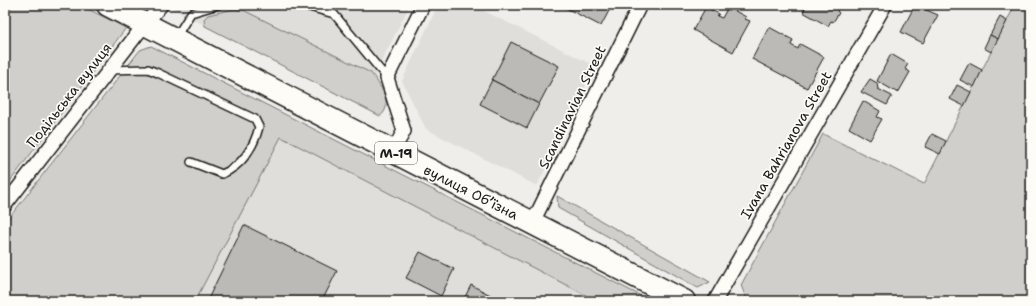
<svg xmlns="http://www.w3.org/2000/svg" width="1036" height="306" font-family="'Shantell Sans',sans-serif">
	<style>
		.built { fill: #e0deda }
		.green { fill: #d0cfcc; stroke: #767674 }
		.building { fill: #bbbab6; stroke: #1c1c1c }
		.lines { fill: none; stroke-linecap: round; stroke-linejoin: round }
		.service-casing { stroke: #1c1c1c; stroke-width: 10 }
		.minor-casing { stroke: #1c1c1c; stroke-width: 16 }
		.trunk-casing { stroke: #1c1c1c; stroke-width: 25 }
		.service { stroke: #fdfcf7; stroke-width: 7 }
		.minor { stroke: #fdfcf7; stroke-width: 13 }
		.trunk { stroke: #fdfcf7; stroke-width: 22 }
		.labels { text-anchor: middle; stroke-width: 3.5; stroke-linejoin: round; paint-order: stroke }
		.shield { fill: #fdfcf7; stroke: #605f5e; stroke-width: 1 }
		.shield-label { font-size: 13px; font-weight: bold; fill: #1c1c1c }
		.street-label { font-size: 14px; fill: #1c1c1c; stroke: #fdfcf7 }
	</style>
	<rect width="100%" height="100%" fill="#f0eeea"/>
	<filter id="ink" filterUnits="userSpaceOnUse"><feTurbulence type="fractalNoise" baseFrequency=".025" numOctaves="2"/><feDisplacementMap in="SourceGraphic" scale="8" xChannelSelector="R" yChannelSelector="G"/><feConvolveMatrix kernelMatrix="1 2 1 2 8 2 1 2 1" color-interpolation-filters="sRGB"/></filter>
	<g filter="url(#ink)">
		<g class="built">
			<path d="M176 5H410L375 74 387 104 384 113 380 116 173 9Z"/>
			<path d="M438 5H472L595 66 537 186 426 129 402 81Z"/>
			<path d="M280 137 597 301H195Z"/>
		</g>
		<g class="green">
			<path d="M5 5H80L126 28 5 188Z"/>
			<path d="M1015 5H1031V301H747L741 285 823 134 924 184Z"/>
			<path d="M234 9 243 10 371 73C379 83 395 106 380 116L205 26 204 19 208 15Z"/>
			<path d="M151 46 651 301H597L281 137 195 301H5V223L140 50Z"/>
			<path d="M557 196 710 282 698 288 558 208Z"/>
		</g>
		<g class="building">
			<path d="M560 5H612L601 26Z"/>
			<path d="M799 5H838L840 6 837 11 839 13 833 22 831 21 828 26 803 12 805 8Z"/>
			<path d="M915 5 938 15 923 43 901 32Z"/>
			<path d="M706 7 719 14 717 16 722 18 728 7 746 17 745 19 750 21 733 52 693 30Z"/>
			<path d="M1000 17 1007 21 998 39 990 35Z"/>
			<path d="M769 27 793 40 791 45 798 49 800 44 824 57 807 88 752 59Z"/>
			<path d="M990 35 998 39 991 52 984 48Z"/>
			<path d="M511 42 559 66 539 104 492 80Z"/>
			<path d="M891 54 908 64 905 69 910 72 898 93 877 81Z"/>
			<path d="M969 63 982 70 974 87 960 80Z"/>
			<path d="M870 79 877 83 878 89 892 96 887 105 861 92Z"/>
			<path d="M492 80 539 104 527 128 480 104Z"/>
			<path d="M957 85 971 92 964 106 950 99Z"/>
			<path d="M863 101 880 111 877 117 882 119 870 140 849 128Z"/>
			<path d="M932 134 946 141 940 154 925 147Z"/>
			<path d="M244 225 337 271 322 301H207Z"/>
			<path d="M420 252 454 269 441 296 406 278Z"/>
			<path d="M471 285 502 301H463Z"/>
		</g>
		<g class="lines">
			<g class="service-casing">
				<g id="service">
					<path d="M302 5 334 14 387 78"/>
					<path d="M176 37 191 13 218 5"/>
					<path d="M109 70 148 69 158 73 255 119 259 127C254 147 242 166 222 174L191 162"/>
				</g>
			</g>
			<g class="minor-casing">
				<g id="minor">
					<path d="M393 151 404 131 387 78 423 5"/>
					<path d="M5 205 138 33 161 5"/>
					<path d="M532 224 640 5"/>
					<path d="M715 301 885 5"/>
				</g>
			</g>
			<g class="trunk-casing">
				<path id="trunk" d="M108 5 684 301"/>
			</g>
			<use href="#service" class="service"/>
			<use href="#minor" class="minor"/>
			<use href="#trunk" class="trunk"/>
		</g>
	</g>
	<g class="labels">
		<rect class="shield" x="375" y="142" width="42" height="22" rx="3"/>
		<g class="shield-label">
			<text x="396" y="158">М-19</text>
		</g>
		<g class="street-label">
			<text transform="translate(69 95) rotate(-52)" y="5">Подільська вулиця</text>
			<text transform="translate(572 107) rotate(-64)" y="5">Scandinavian Street</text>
			<text transform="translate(786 145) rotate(-60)" y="5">Ivana Bahrianova Street</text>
			<text transform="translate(471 192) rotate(27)" y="5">вулиця Об’їзна</text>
		</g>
	</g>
	<rect width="1036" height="306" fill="none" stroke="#fdfcf7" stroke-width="20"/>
	<rect x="10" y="10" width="1016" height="286" fill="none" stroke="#1c1c1c" stroke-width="1.5" filter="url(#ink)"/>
</svg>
